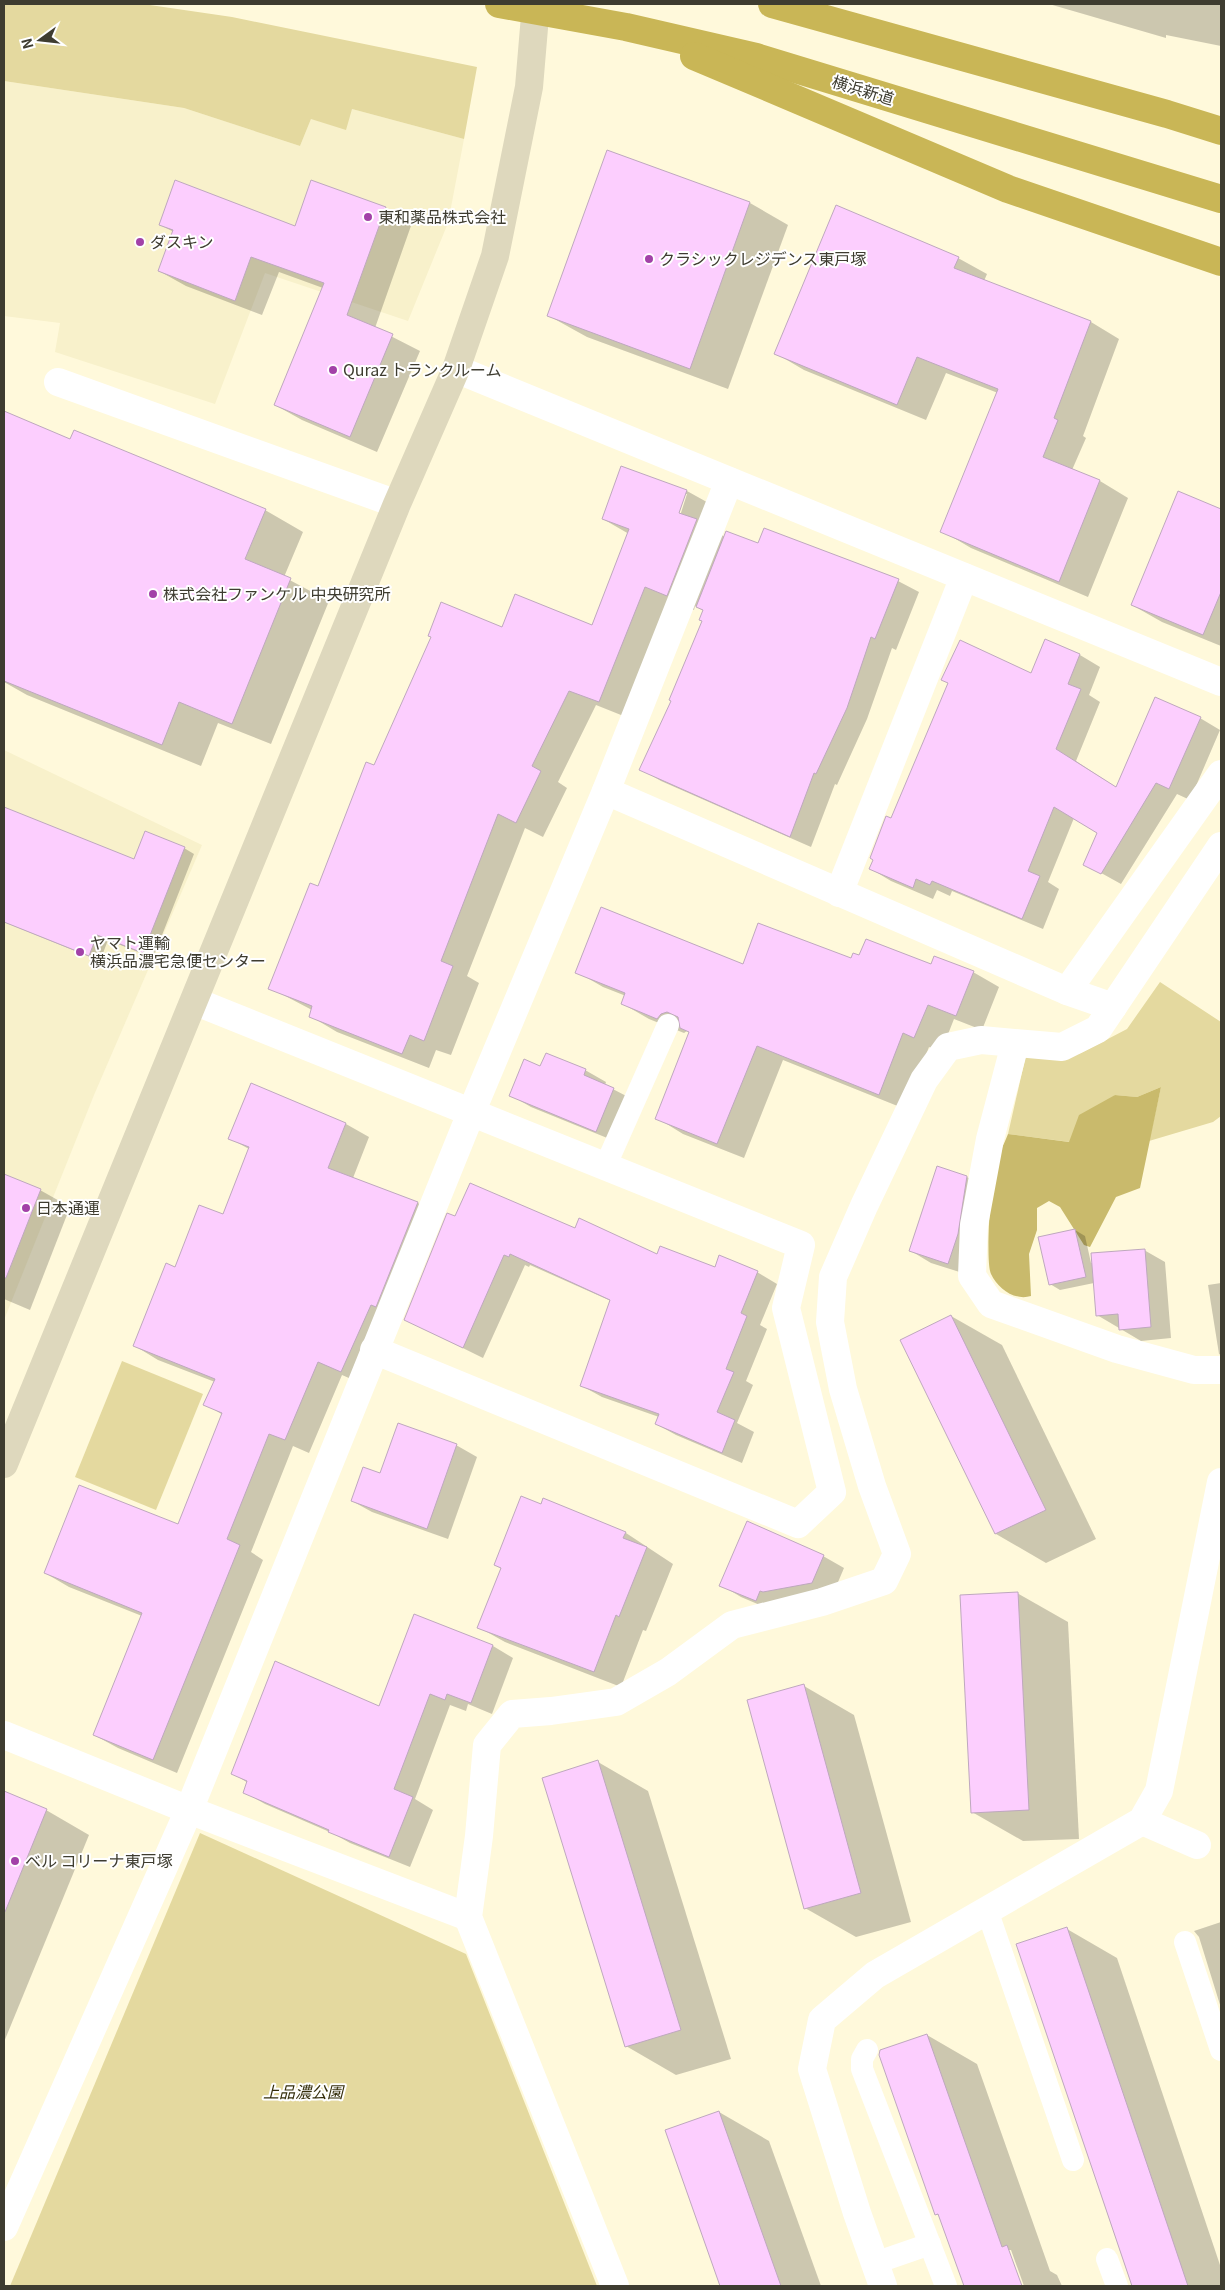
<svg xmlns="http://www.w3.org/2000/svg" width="1225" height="2290" font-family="Georgia,'Noto Sans JP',serif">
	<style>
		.built { fill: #f8f1cb }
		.green { fill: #e4d99f }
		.forest { fill: #c9ba6c }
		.shadow { fill: #0003; fill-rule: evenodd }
		.building { fill: #fccefe; stroke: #bea8be }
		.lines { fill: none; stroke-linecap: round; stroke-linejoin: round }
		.lane { stroke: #fff; stroke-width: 22 }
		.street { stroke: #fff; stroke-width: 28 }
		.secondary { stroke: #ded8bd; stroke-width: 28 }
		.highway { stroke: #c9b656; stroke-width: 28 }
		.poi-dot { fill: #a241a8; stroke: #fff; stroke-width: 2 }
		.labels { text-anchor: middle; stroke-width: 4; stroke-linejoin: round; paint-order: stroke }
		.street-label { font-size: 16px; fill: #3e3c30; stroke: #fff }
		.poi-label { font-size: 16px; fill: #3e3c30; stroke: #fff; text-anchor: start }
		.park-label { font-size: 16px; font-style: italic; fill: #352e0b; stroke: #fff }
	</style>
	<rect width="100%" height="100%" fill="#fff9db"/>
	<g class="built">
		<path d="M4 81 184 108 300 146 311 119 352 109 464 139 448 223 408 321 265 273 215 404 55 352 60 323 4 316Z"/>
		<path d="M4 750 202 845 94 1095 4 1320Z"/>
	</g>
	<g class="green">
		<path d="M4 4H143L232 17 477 67 464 139 352 109 346 130 311 119 300 146 184 108 4 81Z"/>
		<path d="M1160 982 1221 1022V1116L1213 1122 1149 1141 1161 1087 1137 1097 1115 1095 1070 1142 1008 1134 1026 1055 1062 1058 1081 1053 1127 1029Z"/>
		<path d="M122 1361 203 1394 156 1510 75 1477Z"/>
		<path d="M200 1833 466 1954 597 2286H10Z"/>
	</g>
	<path class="forest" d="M1161 1087 1140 1188 1116 1197 1090 1247 1084 1245 1060 1207 1049 1201 1037 1208V1230L1029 1254 1031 1296C1015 1301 998 1289 991 1274 985 1261 991 1182 995 1166 997 1156 1004 1145 1008 1134L1069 1142 1079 1115 1115 1095 1137 1097Z"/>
	<g class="shadow">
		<path d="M1049 4H1221V46L1166 35V38Z"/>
		<path d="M608 151 750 203 788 225 728 389 587 337 549 316Z"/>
		<path d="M385 208 412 223 375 328 420 351 377 452 302 420 275 405 323 288 279 272 262 315 186 286 159 271 174 232 160 225 296 228Z"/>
		<path d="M958 258 987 274 984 281 1091 322 1119 339 1083 436 1086 438 1072 470 1100 481 1128 498 1088 597 971 548 942 531 998 393 946 373 926 420 804 370 775 353Z"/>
		<path d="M4 413 71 441 265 510 303 532 284 577 329 601 271 744 218 723 201 766 27 695 4 682Z"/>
		<path d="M622 467 687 491 714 506 707 526 725 537 898 581 919 592 896 650 892 648 867 719 837 785 835 784 811 847 661 781 641 769 672 700 704 621V611L695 606 694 610 672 602 626 717 596 705 558 782 567 788 543 837 525 828 467 976 479 983 451 1055 436 1050 429 1068 337 1032 310 1016 312 1010 270 988 374 767 503 628 592 626 629 534 603 519ZM685 494H687L679 519 676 518Z"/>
		<path d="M1179 492 1221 510V646L1162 622 1132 605Z"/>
		<path d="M1046 641 1080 655 1100 667 1089 695 1100 702 1076 761 1117 788 1200 718 1220 730 1190 800 1177 794 1121 884 1085 864 1098 833 1074 818 1048 882 1059 889 1043 929 952 891 950 896 937 890 933 899 891 881 871 869 891 819 1032 675Z"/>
		<path d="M4 808 134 861 184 848 194 854 153 958 108 940 100 961 4 922Z"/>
		<path d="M851 960 932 966 973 972 999 987 982 1030 954 1019 941 1052 929 1047 905 1109 783 1060 744 1158 683 1134 657 1118 691 1033 687 1031 684 1033 649 1019 623 1004 626 996 603 987 577 972Z"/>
		<path d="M541 1068 585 1070 606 1082 605 1085 634 1100 617 1142 531 1107 510 1095Z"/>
		<path d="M251 1084 346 1124 369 1137 353 1178 418 1203 441 1217 365 1385 342 1375 309 1453 293 1446 251 1552 263 1560 177 1773 118 1748 94 1735 142 1616 69 1587 45 1573 179 1526 223 1415 205 1404 215 1382 158 1360 135 1346 176 1268 223 1215 249 1149 229 1138Z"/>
		<path d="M4 1175 40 1190 70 1207 30 1310 4 1299Z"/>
		<path d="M967 1177 987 1189 969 1275 931 1263 911 1251Z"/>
		<path d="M456 1217 575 1230 658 1256 716 1269 757 1272 777 1284 760 1325 767 1329 746 1381 753 1385 737 1423 754 1432 742 1463 676 1435 656 1424 659 1417 602 1397 582 1386 611 1301 530 1265 529 1267 525 1265 483 1358 406 1320Z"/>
		<path d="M1075 1230 1085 1236 1091 1263 1144 1250 1165 1262 1171 1338 1141 1341 1097 1315 1094 1283 1060 1290 1050 1284Z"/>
		<path d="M1221 1283V1355L1219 1354 1208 1285Z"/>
		<path d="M951 1316 1002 1345 1096 1539 1046 1563 996 1534 902 1341Z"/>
		<path d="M456 1445 477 1457 448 1539 372 1512 352 1501 381 1475Z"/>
		<path d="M541 1505 569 1510 626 1533 673 1564 646 1631 643 1630 621 1687 505 1642 478 1627 502 1569 495 1565Z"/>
		<path d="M823 1556 844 1568 833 1594 776 1612 741 1597 721 1585Z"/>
		<path d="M1017 1593 1068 1622 1079 1839 1023 1841 972 1812Z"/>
		<path d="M415 1616 493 1646 513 1658 492 1714 468 1704 466 1711 450 1705 415 1799 433 1810 410 1867 350 1843 332 1833 265 1804 244 1792 248 1783 232 1773 380 1707Z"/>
		<path d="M804 1686 854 1715 911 1922 856 1937 805 1908Z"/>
		<path d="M598 1762 648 1791 731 2059 676 2075 626 2046Z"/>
		<path d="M4 1792 46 1810 89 1835 4 2042Z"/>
		<path d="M1221 1922V2008L1199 1937 1194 1931Z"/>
		<path d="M1067 1929 1117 1958 1221 2268V2286H1132L1017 1945Z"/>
		<path d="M927 2035 977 2064 1050 2271 1057 2275 1062 2286H1024L1011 2250H1008L1021 2286H966L940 2216 936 2214Z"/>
		<path d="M719 2112 769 2141 821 2286H721L666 2131Z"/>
	</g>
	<g class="building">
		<path d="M607 150 750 202 690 369 547 316Z"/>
		<path d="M175 180 295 226 311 180 386 207 347 315 393 334 350 437 274 405 324 283 251 257 235 301 158 271 173 230 159 225Z"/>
		<path d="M836 205 959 257 954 268 1091 321 1054 418 1058 420 1043 457 1100 480 1059 582 940 532 998 389 917 357 897 405 774 354Z"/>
		<path d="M4 411 70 439 74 430 266 509 245 559 291 578 232 724 179 702 162 745 4 681Z"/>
		<path d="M621 466 687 490 679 513 697 519 667 596 645 587 599 702 569 691 532 766 541 771 516 823 498 814 441 961 453 966 424 1041 410 1035 402 1054 309 1017 312 1006 268 989 310 883 318 886 366 762 374 765 431 637 428 636 441 602 502 627 515 594 592 625 629 529 602 519Z"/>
		<path d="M1178 491 1221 509V592L1203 635 1131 605Z"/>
		<path d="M764 528 899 579 875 639 871 637 847 708 816 774 814 773 790 837 639 770 671 701 669 700 702 621 699 620 703 610 696 607 726 531 758 543Z"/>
		<path d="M1045 639 1080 654 1068 684 1081 689 1056 749 1116 787 1155 697 1201 717 1169 789 1156 783 1101 874 1083 865 1097 833 1054 807 1028 871 1040 876 1022 919 932 881 930 885 916 879 913 888 869 869 873 860 870 858 886 816 891 818 948 683 941 680 960 640 1031 673Z"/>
		<path d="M4 807 134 859 145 831 185 847 143 953 97 935 89 956 4 922Z"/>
		<path d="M601 907 743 964 758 923 851 958 853 953 859 955 866 939 931 964 934 956 974 971 956 1016 928 1005 914 1038 903 1033 879 1095 757 1046 717 1144 655 1119 689 1032 680 1028 678 1017 667 1012 661 1014 657 1019 621 1004 625 993 575 973Z"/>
		<path d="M546 1053 586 1069 584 1075 614 1088 596 1132 509 1096 524 1059 540 1066Z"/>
		<path d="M251 1083 346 1123 328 1168 418 1202 376 1307 371 1305 341 1372 318 1362 285 1440 269 1434 227 1539 240 1545 153 1760 93 1735 142 1613 44 1573 79 1485 178 1524 222 1413 203 1405 215 1379 133 1346 166 1263 175 1267 199 1205 223 1214 249 1147 228 1139Z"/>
		<path d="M937 1166 967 1176 958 1234 948 1264 909 1251Z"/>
		<path d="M4 1174 41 1189 6 1278H4Z"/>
		<path d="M470 1183 575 1228 579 1218 657 1254 660 1246 715 1267 719 1255 758 1271 741 1313 747 1316 726 1369 734 1372 717 1412 735 1420 722 1453 655 1424 659 1414 580 1386 610 1300 510 1254 509 1257 504 1255 463 1348 404 1320 447 1213 455 1216Z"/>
		<path d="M1075 1229 1086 1277 1049 1285 1038 1237Z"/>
		<path d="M1145 1249 1151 1327 1119 1330 1118 1314 1096 1316 1091 1253Z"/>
		<path d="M951 1315 1046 1510 995 1534 900 1340Z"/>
		<path d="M398 1423 457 1444 427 1529 351 1501 363 1467 380 1473Z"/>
		<path d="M521 1496 541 1504 543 1498 570 1509 626 1532 623 1538 647 1547 619 1617 616 1615 594 1672 477 1628 501 1568 494 1565Z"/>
		<path d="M747 1521 824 1555 812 1583 763 1592 760 1591 756 1601 719 1586Z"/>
		<path d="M1018 1592 1029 1810 971 1813 960 1595Z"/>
		<path d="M414 1614 493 1645 471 1703 447 1694 445 1700 430 1694 394 1789 413 1797 389 1857 328 1832 329 1830 243 1793 247 1781 231 1774 275 1661 379 1706Z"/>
		<path d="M804 1684 861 1893 804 1909 747 1700Z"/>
		<path d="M598 1760 681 2030 625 2047 542 1778Z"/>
		<path d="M4 1791 47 1809 5 1912 4 1911Z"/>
		<path d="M1067 1927 1149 2170 1188 2286H1132L1016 1944Z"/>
		<path d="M927 2034 1002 2247 1007 2245 1022 2286H964L938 2214 935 2215 879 2055 880 2050Z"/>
		<path d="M719 2111 781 2286H720L665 2130Z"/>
	</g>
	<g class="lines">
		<g class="lane">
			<path d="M605 1167 668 1025"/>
			<path d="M987 1910 1073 2160"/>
			<path d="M1185 1942 1221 2050"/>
			<path d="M867 2050 862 2059V2069L946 2286"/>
			<path d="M1107 2259 1117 2286"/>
			<path d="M875 2263 930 2244"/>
		</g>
		<g class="street">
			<path d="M456 369 1221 682"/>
			<path d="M58 382 397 504"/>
			<path d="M606 791 1067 991 1221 774"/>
			<path d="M839 893 964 577"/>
			<path d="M1067 991 1113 1007"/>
			<path d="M194 1001 801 1245 786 1308 832 1492 798 1524 374 1350"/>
			<path d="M1015 1044 990 1139 974 1225 972 1276 991 1304 1117 1349 1194 1370H1221"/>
			<path d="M4 1735 189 1810 468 1917"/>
			<path d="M1142 1821 1197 1845"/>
			<path d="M4 2227 189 1810 471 1113 606 791 729 481"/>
			<path d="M615 2286 468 1917 479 1836 487 1745 512 1714 551 1711 616 1702 668 1672 732 1625 822 1602 884 1581 897 1554 872 1486 843 1389 830 1322 833 1277 864 1206 924 1080 948 1047 981 1040 1062 1047 1098 1029 1221 846"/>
			<path d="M883 2286 857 2213 812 2069 822 2020 875 1975 1142 1821 1159 1791 1221 1482"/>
		</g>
		<path class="secondary" d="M4 1464 397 504 456 369 495 256 529 87 536 4"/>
		<g class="highway">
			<path d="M499 4 626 27 756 57 1221 199"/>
			<path d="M772 4 1167 114 1221 131"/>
			<path d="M694 56 1008 189 1221 262"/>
		</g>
	</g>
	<g class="poi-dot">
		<circle cx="368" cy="217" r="5"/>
		<circle cx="140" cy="242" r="5"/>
		<circle cx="649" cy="259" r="5"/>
		<circle cx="333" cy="370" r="5"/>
		<circle cx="153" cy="594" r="5"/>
		<circle cx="80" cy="952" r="5"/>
		<circle cx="26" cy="1208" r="5"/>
		<circle cx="15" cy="1861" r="5"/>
	</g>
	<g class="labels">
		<g class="street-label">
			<text transform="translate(863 90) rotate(17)" y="6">横浜新道</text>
		</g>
		<g class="poi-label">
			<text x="378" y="223">東和薬品株式会社</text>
			<text x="150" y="248">ダスキン</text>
			<text x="659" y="265">クラシックレジデンス東戸塚</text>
			<text x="343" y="376">Quraz トランクルーム</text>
			<text x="163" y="600">株式会社ファンケル 中央研究所</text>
			<text x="90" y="949">ヤマト運輸<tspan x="90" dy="18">横浜品濃宅急便センター</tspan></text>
			<text x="36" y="1214">日本通運</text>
			<text x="25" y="1867">ベル コリーナ東戸塚</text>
		</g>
		<g class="park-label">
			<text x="303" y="2098">上品濃公園</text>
		</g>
	</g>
	<rect width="1225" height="2290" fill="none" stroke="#3e3c30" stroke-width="10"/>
	<g transform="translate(40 40) rotate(255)" stroke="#ffffff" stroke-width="4" paint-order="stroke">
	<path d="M0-4L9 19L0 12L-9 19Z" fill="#3e3c30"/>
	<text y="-8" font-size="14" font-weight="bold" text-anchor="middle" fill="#3e3c30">N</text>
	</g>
</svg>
